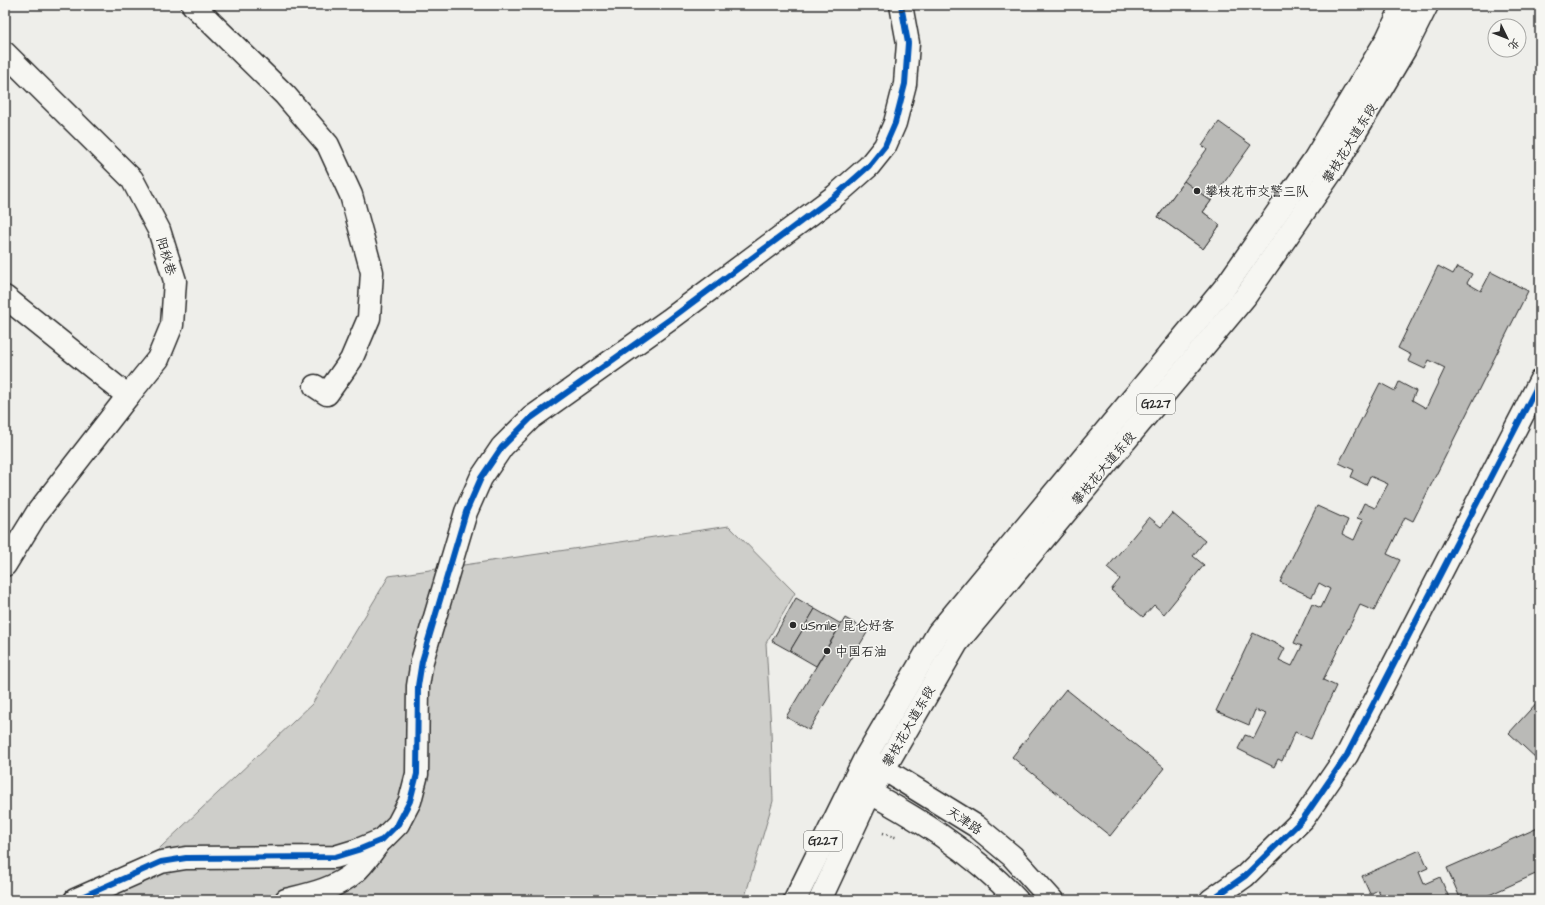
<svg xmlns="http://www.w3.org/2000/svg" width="1545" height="905" font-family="'Architects Daughter','LXGW WenKai TC',sans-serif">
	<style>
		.green { fill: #cececa; stroke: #7c7c7a }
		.building { fill: #babab7; stroke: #2b2b2b }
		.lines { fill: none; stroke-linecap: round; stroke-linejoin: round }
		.street-casing { stroke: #2b2b2b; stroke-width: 25 }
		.secondary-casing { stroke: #2b2b2b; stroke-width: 25 }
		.highway-casing { stroke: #2b2b2b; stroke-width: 25 }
		.path { stroke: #2b2b2b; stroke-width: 2.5; stroke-dasharray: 1 3; stroke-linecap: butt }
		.street { stroke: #f6f6f2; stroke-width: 22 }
		.secondary { stroke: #f6f6f2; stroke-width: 22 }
		.highway { stroke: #f6f6f2; stroke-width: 22 }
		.cycleway-casing { stroke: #f6f6f2; stroke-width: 8 }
		.cycleway { stroke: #0057b8; stroke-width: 6 }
		.poi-dot { fill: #2b2b2b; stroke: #f6f6f2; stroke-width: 1.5 }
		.labels { text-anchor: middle; stroke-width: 3; stroke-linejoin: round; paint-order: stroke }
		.shield { fill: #f6f6f2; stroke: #686867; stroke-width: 1 }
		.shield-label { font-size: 12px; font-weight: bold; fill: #2b2b2b }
		.street-label { font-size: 13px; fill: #2b2b2b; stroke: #f6f6f2 }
		.poi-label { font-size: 13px; fill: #2b2b2b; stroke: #f6f6f2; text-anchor: start }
	</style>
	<rect width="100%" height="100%" fill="#eeeeea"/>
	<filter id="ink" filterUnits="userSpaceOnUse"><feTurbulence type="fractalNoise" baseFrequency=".025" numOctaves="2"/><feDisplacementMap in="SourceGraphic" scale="8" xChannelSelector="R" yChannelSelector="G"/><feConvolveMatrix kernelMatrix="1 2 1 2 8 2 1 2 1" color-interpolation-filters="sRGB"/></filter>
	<g filter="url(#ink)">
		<path class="green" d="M729 526 795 593 766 643 771 730 773 801 744 900H105L312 704 389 576Z"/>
		<g class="building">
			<path d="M1219 122 1251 145 1203 212 1220 225 1203 249 1158 217 1207 149 1202 146Z"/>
			<path d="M1184 181 1211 201 1203 212 1220 225 1203 249 1158 217Z"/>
			<path d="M1438 266 1453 274 1457 267 1472 274 1467 283 1481 291 1491 272 1528 291 1413 521 1405 517 1387 554 1400 560 1374 611 1360 605 1323 680 1336 686 1311 739 1295 732 1282 761 1278 759 1274 767 1238 749 1245 735 1254 738 1266 714 1255 710 1249 725 1216 711 1253 633 1285 648 1279 660 1292 666 1302 646 1294 643 1312 604 1321 608 1330 589 1319 583 1312 597 1280 582 1317 506 1348 520 1342 534 1354 540 1363 520 1357 518 1364 503 1375 508 1388 484 1370 476 1366 485 1351 477 1354 470 1339 463 1380 383 1395 391 1399 382 1416 391 1412 400 1426 408 1445 368 1429 360 1425 369 1408 361 1411 355 1398 348Z"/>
			<path d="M1172 513 1205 541 1193 556 1204 565 1164 614 1154 605 1143 617 1111 590 1120 579 1107 568 1149 517 1161 527Z"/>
			<path d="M796 598 815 609 790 651 772 641Z"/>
			<path d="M815 609 841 624 816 666 790 651Z"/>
			<path d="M845 618 868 631 809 730 786 717Z"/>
			<path d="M1066 689 1164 768 1110 836 1012 757Z"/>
			<path d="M1540 699V758L1538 760 1509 733Z"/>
			<path d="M1540 827V872L1478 900H1461L1447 868Z"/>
			<path d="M1420 850 1428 868 1419 872 1424 884 1440 877 1450 900H1382L1378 890 1370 894 1362 876Z"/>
		</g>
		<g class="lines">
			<g class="street-casing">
				<g id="street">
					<path d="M193 5 285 95 328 145 351 195 372 272 369 318 351 360 327 394 315 386"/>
					<path d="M5 53 132 179 159 230 175 281 172 325 158 359 128 396 5 297"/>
					<path d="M5 565 37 513 128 396"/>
					<path d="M75 900 161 862 186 858 335 857 358 850 382 840 398 824 410 801 417 774 418 686 422 661 466 512 481 478 502 447 531 418 669 320 835 196 869 166 885 146 895 123 905 84 908 43 901 5"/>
					<path d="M286 900C311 894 335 889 355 872 364 864 371 853 379 843"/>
					<path d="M1211 900 1245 876 1303 819 1347 755 1540 381"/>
				</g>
			</g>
			<g class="secondary-casing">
				<g id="secondary">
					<path d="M869 760 976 826 1012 856 1052 900"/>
					<path d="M854 784C914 816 971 850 1017 900"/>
				</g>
			</g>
			<g class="highway-casing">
				<g id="highway">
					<path d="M795 900 865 758 938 633 1226 286 1314 160 1387 39 1403 5"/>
					<path d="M820 900 870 793 957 643 1245 297 1333 170 1405 49 1427 5"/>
				</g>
			</g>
			<path class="path" d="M883 833 898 838"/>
			<use href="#street" class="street"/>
			<use href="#secondary" class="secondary"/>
			<use href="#highway" class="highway"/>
			<g class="cycleway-casing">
				<g id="cycleway">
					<path d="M75 900 161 862 186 858 335 857 358 850 382 840 398 824 410 801 417 774 418 686 422 661 466 512 481 478 502 447 531 418 669 320 835 196 869 166 885 146 895 123 905 84 908 43 901 5"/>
					<path d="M1211 900 1245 876 1303 819 1347 755 1540 381"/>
				</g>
			</g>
			<use href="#cycleway" class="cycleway"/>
		</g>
	</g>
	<g class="poi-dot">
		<circle cx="1197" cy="191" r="4"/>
		<circle cx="793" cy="625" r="4"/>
		<circle cx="827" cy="651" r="4"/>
	</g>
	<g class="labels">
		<g class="shield">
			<rect x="1137" y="394" width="38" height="20" rx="3"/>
			<rect x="804" y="831" width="38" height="20" rx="3"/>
		</g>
		<g class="shield-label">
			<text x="1156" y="408">G227</text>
			<text x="823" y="845">G227</text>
		</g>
		<g class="street-label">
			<text transform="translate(1349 143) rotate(-58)" y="5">攀枝花大道东段</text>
			<text transform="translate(167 256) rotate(73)" y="5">阳秋巷</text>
			<text transform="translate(1103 468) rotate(-50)" y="5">攀枝花大道东段</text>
			<text transform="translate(908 726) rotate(-60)" y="5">攀枝花大道东段</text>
			<text transform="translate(965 820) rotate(34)" y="5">天津路</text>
		</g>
		<g class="poi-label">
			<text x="1205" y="196">攀枝花市交警三队</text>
			<text x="801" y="630">uSmile 昆仑好客</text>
			<text x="835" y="656">中国石油</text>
		</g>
	</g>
	<rect width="1545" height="905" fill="none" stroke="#f6f6f2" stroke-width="20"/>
	<rect x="10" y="10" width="1525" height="885" fill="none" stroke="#2b2b2b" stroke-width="1.5" filter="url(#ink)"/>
	<g transform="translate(1507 38) rotate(133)"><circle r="19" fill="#f6f6f2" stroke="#a5a5a2"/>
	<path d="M0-3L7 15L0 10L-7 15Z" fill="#2b2b2b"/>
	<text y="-6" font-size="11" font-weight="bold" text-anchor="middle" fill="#2b2b2b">北</text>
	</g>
</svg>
